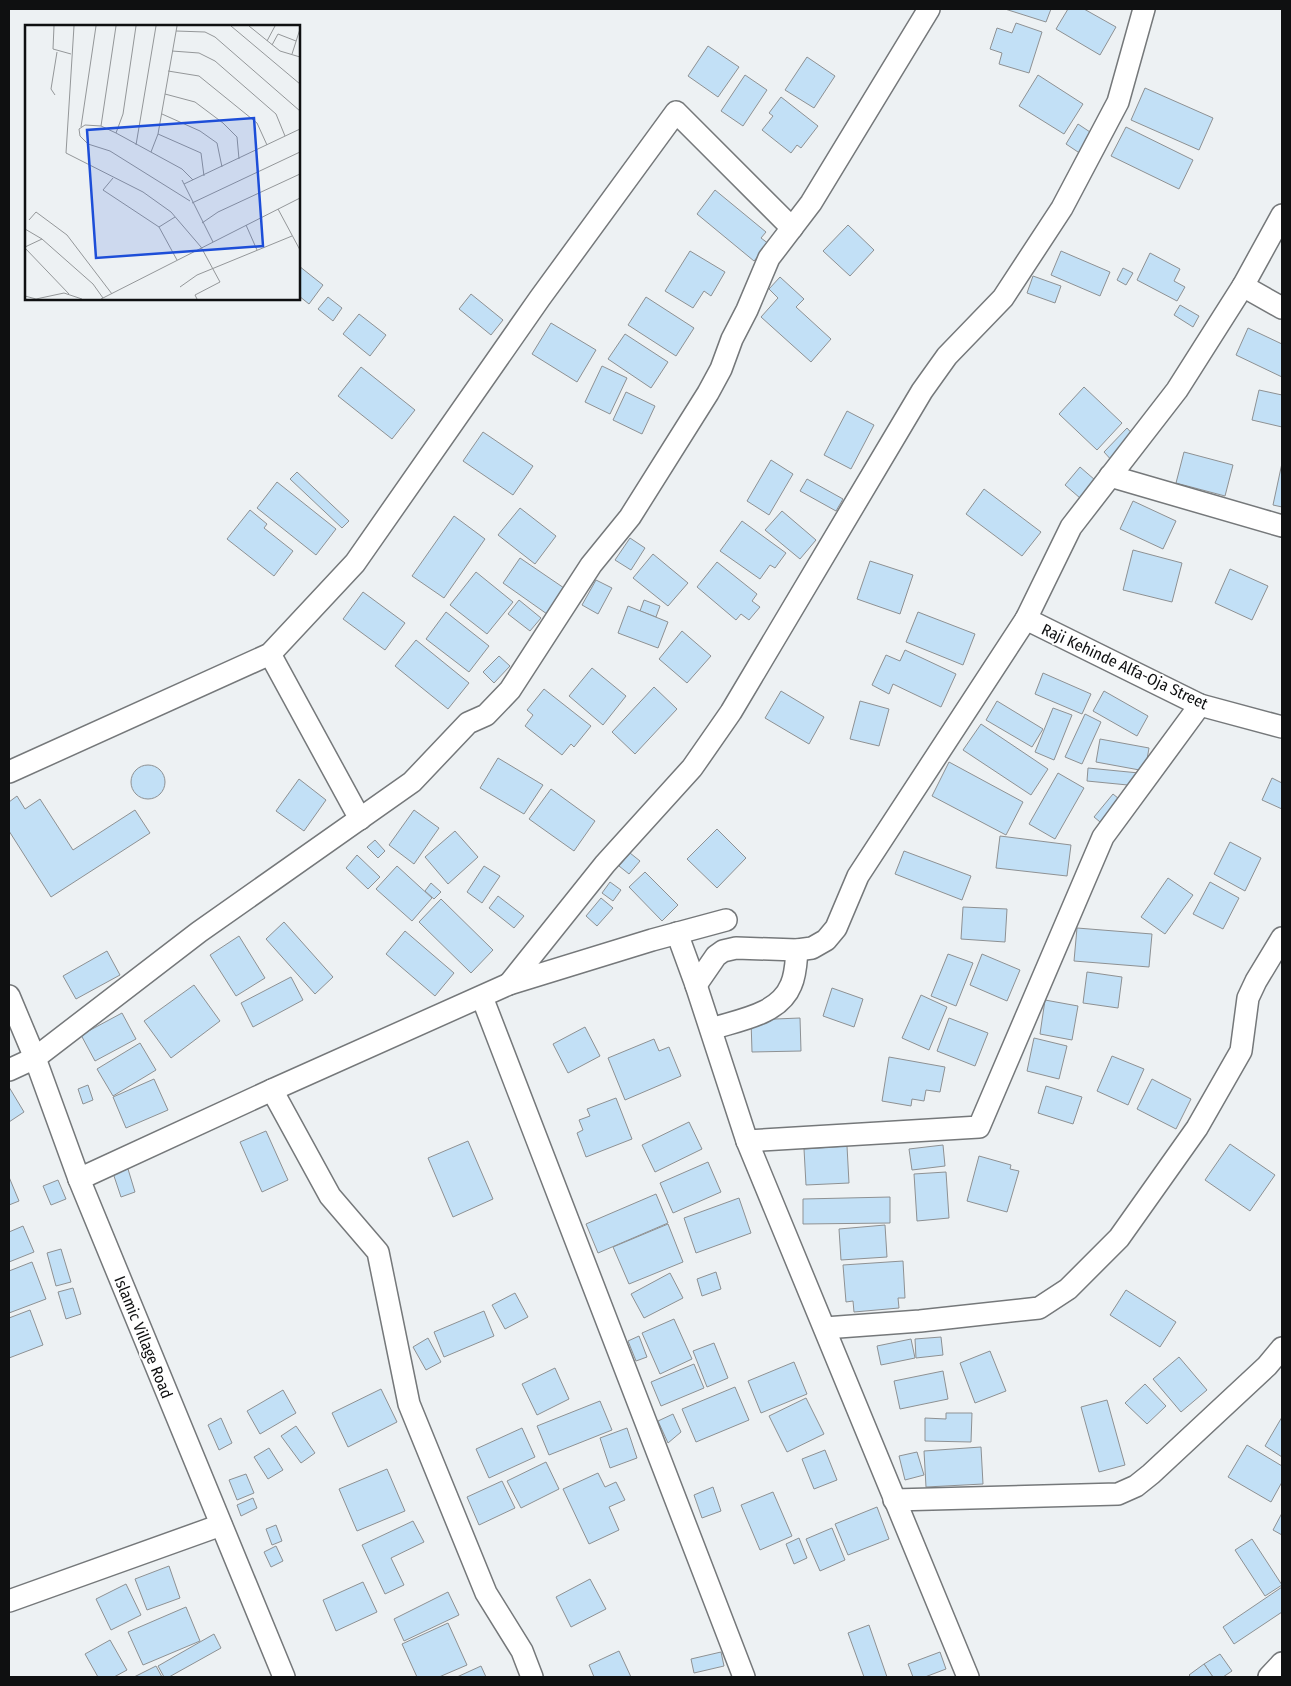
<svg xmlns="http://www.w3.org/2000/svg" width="1291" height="1686" font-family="'Fira Sans Condensed',sans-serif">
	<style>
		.building { fill: #c2e0f6; stroke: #8e9193 }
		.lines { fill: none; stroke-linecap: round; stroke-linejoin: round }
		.minor-casing { stroke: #75787a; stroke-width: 24 }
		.minor { stroke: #fff; stroke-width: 21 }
		.labels { text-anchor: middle; stroke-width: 4; stroke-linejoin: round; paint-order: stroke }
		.street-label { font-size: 16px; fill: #0f1011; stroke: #fff }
		.inset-road { fill: none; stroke: #949799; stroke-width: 1 }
		.view { fill: #1d4ed8; fill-opacity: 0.15; stroke: #1d4ed8; stroke-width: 2.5 }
		.inset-edge { fill: none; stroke: #0f1011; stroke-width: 2.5 }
	</style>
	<rect width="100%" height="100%" fill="#edf1f3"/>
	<g class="building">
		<path d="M1005 9H1051L1046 22Z"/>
		<path d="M1068 9H1084L1116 27 1100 55 1056 29Z"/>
		<path d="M1016 23 1042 32 1029 73 999 64 1002 53 990 49 997 28 1012 33Z"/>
		<path d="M708 46 739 67 718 97 688 76Z"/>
		<path d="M807 57 835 76 814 108 785 90Z"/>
		<path d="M745 75 767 90 743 126 721 111Z"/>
		<path d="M1038 75 1083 104 1064 134 1019 106Z"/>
		<path d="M1145 88 1213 118 1199 150 1131 120Z"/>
		<path d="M781 97 818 126 801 148 797 145 791 153 762 130 773 116 769 113Z"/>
		<path d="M1078 124 1093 134 1081 154 1066 144Z"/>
		<path d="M1126 127 1193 160 1179 189 1111 156Z"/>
		<path d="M715 190 766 232 761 238 769 244 754 261 697 214Z"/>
		<path d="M848 225 874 250 850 276 823 251Z"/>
		<path d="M690 251 725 272 711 296 704 291 693 308 665 291Z"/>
		<path d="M1061 251 1110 272 1100 296 1051 275Z"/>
		<path d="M1150 253 1180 269 1174 281 1185 287 1177 301 1137 280Z"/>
		<path d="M299 266 323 285 309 304 299 296Z"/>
		<path d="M1123 268 1133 273 1126 285 1117 280Z"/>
		<path d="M1033 276 1061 286 1055 303 1027 293Z"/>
		<path d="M780 277 804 299 796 307 831 339 811 362 761 317 778 298 769 289Z"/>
		<path d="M471 294 503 320 491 335 459 309Z"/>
		<path d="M328 297 342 308 333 321 318 309Z"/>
		<path d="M646 297 694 328 676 356 628 325Z"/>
		<path d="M1180 305 1199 316 1193 327 1174 315Z"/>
		<path d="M359 314 386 335 370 356 343 334Z"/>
		<path d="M551 323 596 350 577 382 532 354Z"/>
		<path d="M1248 328 1282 344V377L1236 355Z"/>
		<path d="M625 334 668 362 651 388 608 359Z"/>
		<path d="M602 366 627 378 610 414 585 402Z"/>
		<path d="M361 367 415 410 392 439 338 396Z"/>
		<path d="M1084 387 1122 423 1097 450 1059 414Z"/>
		<path d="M1259 390 1282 395V427L1252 420Z"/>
		<path d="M626 392 655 406 642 434 613 420Z"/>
		<path d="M847 411 874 425 851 469 824 455Z"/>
		<path d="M1127 428 1137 439 1114 463 1104 452Z"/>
		<path d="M483 432 533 466 513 495 463 461Z"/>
		<path d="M1184 452 1233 465 1225 496 1176 483Z"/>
		<path d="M771 460 793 474 769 515 747 501Z"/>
		<path d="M1282 463V507L1273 505Z"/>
		<path d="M1080 467 1095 480 1080 498 1065 485Z"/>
		<path d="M297 472 349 521 342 528 290 479Z"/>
		<path d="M807 479 843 499 836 511 800 491Z"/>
		<path d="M277 482 336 529 316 555 257 508Z"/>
		<path d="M984 489 1041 532 1022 556 966 514Z"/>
		<path d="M1133 501 1176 521 1163 549 1120 529Z"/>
		<path d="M520 508 556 536 535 564 498 535Z"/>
		<path d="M250 510 267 524 264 528 293 551 274 576 227 539Z"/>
		<path d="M782 511 816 540 800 559 765 530Z"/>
		<path d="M454 516 485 539 444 598 412 576Z"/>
		<path d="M742 521 786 553 775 568 770 565 760 579 720 551Z"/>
		<path d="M630 538 645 548 631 570 615 560Z"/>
		<path d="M1133 550 1182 563 1172 602 1123 590Z"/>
		<path d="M653 554 688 583 668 606 633 578Z"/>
		<path d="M520 558 564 588 547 614 503 583Z"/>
		<path d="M870 561 913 575 900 614 857 599Z"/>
		<path d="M717 562 757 594 752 601 760 607 749 620 741 614 736 620 697 587Z"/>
		<path d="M1230 569 1268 586 1252 620 1215 603Z"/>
		<path d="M476 572 513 602 487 634 450 605Z"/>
		<path d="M596 580 612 588 598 614 582 605Z"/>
		<path d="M363 592 405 623 385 650 343 619Z"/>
		<path d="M519 600 541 618 530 631 508 614Z"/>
		<path d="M644 600 660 606 656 617 640 611Z"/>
		<path d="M628 606 668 622 658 648 618 633Z"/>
		<path d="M446 612 489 646 469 672 426 639Z"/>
		<path d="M918 612 975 634 963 665 906 642Z"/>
		<path d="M682 631 711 656 687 683 659 659Z"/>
		<path d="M416 640 469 683 448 709 395 666Z"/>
		<path d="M905 650 956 674 941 707 893 684 889 694 872 685 886 655 900 661Z"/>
		<path d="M499 656 510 666 494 683 483 672Z"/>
		<path d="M592 668 626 696 603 725 569 696Z"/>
		<path d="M1043 673 1091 694 1082 714 1035 694Z"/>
		<path d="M654 687 677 709 635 754 612 732Z"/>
		<path d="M544 689 591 726 574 747 571 744 562 755 525 726 533 715 527 710Z"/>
		<path d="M781 691 824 717 809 744 765 718Z"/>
		<path d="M1104 691 1148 716 1137 736 1093 711Z"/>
		<path d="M860 701 889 709 879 746 850 739Z"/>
		<path d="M997 701 1043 729 1032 747 986 720Z"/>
		<path d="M1053 708 1072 715 1054 760 1035 752Z"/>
		<path d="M1085 714 1101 722 1082 764 1065 757Z"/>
		<path d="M981 724 1048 769 1031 795 963 750Z"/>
		<path d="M1100 739 1149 748 1145 771 1096 762Z"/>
		<path d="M498 758 543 785 524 814 480 788Z"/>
		<path d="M949 762 1023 802 1006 835 932 796Z"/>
		<circle cx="148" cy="782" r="17"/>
		<path d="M1088 768 1139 773 1138 786 1087 781Z"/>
		<path d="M1058 773 1084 788 1055 839 1029 824Z"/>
		<path d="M1272 778 1282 783V809L1262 800Z"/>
		<path d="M299 779 326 800 304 831 276 811Z"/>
		<path d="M551 789 595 821 574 851 529 819Z"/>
		<path d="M1113 794 1124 803 1105 826 1094 817Z"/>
		<path d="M17 796 25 809 40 799 73 850 135 810 150 833 51 897 9 831V802Z"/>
		<path d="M414 810 439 828 414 864 389 845Z"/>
		<path d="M717 829 746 858 717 888 687 859Z"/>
		<path d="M455 831 478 857 448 884 425 857Z"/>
		<path d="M1000 836 1071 845 1067 876 996 868Z"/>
		<path d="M375 840 385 851 378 858 367 847Z"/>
		<path d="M1230 842 1261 858 1245 891 1214 874Z"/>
		<path d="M904 851 971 876 962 900 895 874Z"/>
		<path d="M630 853 640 861 629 874 619 866Z"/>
		<path d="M357 855 380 877 368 889 346 868Z"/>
		<path d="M397 866 432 898 412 921 376 889Z"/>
		<path d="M484 866 500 876 482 903 467 892Z"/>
		<path d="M645 872 678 905 662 921 629 887Z"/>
		<path d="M1168 878 1193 895 1165 934 1141 917Z"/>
		<path d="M610 882 621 890 613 901 602 893Z"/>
		<path d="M1210 882 1239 898 1223 929 1193 914Z"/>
		<path d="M431 883 441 892 434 899 425 891Z"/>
		<path d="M498 896 524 916 514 928 489 908Z"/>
		<path d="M601 898 613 908 597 926 586 916Z"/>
		<path d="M441 899 493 950 471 973 419 922Z"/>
		<path d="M963 907 1007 909 1005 942 961 939Z"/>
		<path d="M284 922 333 977 315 994 266 939Z"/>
		<path d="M1077 928 1152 934 1149 967 1074 961Z"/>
		<path d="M405 931 454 973 435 996 386 954Z"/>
		<path d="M239 936 265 978 236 996 210 955Z"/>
		<path d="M107 951 120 975 76 999 63 976Z"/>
		<path d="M948 954 973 963 956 1006 931 996Z"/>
		<path d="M982 954 1020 970 1007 1001 970 985Z"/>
		<path d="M1087 972 1122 977 1118 1008 1083 1003Z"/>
		<path d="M291 977 303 1000 253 1027 241 1003Z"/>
		<path d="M194 985 220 1021 171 1058 144 1021Z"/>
		<path d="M832 988 863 999 854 1027 823 1016Z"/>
		<path d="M921 995 947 1007 929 1050 902 1038Z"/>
		<path d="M1045 1000 1078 1006 1072 1040 1040 1034Z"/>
		<path d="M122 1013 136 1039 95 1061 81 1035Z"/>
		<path d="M800 1018 801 1051 752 1052 751 1020Z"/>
		<path d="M949 1018 988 1033 975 1066 937 1051Z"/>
		<path d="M585 1027 600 1056 568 1073 553 1044Z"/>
		<path d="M1034 1038 1067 1046 1059 1079 1027 1071Z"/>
		<path d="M654 1039 659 1051 669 1047 681 1076 625 1100 608 1058Z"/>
		<path d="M140 1043 156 1070 113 1096 97 1069Z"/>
		<path d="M1112 1056 1144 1069 1128 1105 1097 1091Z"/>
		<path d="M889 1057 945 1067 940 1092 926 1090 924 1101 912 1099 911 1106 882 1101Z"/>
		<path d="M154 1079 168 1110 126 1128 113 1097Z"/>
		<path d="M1152 1079 1191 1099 1176 1129 1137 1109Z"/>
		<path d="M88 1085 93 1100 83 1104 78 1089Z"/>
		<path d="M1046 1086 1082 1097 1073 1124 1038 1113Z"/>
		<path d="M9 1087 24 1112 9 1122Z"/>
		<path d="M616 1098 632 1139 586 1157 577 1133 583 1130 579 1120 590 1116 587 1109Z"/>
		<path d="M689 1122 702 1149 655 1172 642 1145Z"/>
		<path d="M266 1131 288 1180 262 1192 240 1142Z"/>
		<path d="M468 1141 493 1199 453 1217 428 1158Z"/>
		<path d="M1230 1144 1275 1175 1250 1211 1205 1180Z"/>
		<path d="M943 1145 945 1166 912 1170 909 1149Z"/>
		<path d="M847 1146 849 1183 806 1185 804 1149Z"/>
		<path d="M979 1156 1011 1165 1010 1169 1019 1171 1007 1212 967 1201Z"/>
		<path d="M708 1162 721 1192 673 1213 660 1183Z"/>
		<path d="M128 1169 135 1192 121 1197 113 1173Z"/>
		<path d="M946 1172 949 1218 917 1221 914 1174Z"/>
		<path d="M9 1177 19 1201 9 1205Z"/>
		<path d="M58 1180 66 1199 51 1205 43 1186Z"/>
		<path d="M656 1194 668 1223 598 1253 586 1224Z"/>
		<path d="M890 1197V1223L803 1224V1199Z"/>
		<path d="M739 1198 751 1233 696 1253 684 1218Z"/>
		<path d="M668 1224 683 1262 629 1284 613 1247Z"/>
		<path d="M885 1225 887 1257 841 1260 839 1229Z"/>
		<path d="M23 1226 34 1252 9 1262V1232Z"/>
		<path d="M61 1249 71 1282 56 1286 47 1253Z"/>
		<path d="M903 1261 905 1298H898L899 1308 854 1312 853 1301 846 1302 843 1265Z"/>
		<path d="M32 1262 46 1299 9 1313V1271Z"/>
		<path d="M716 1272 721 1289 702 1296 697 1279Z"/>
		<path d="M670 1273 683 1298 644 1318 631 1294Z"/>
		<path d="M73 1288 81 1314 66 1319 58 1292Z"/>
		<path d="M1126 1290 1176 1322 1160 1347 1110 1315Z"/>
		<path d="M515 1293 528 1317 505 1329 492 1305Z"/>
		<path d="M30 1310 43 1345 9 1358V1318Z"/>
		<path d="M484 1311 494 1336 444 1357 434 1332Z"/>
		<path d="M674 1319 692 1359 660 1374 642 1333Z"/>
		<path d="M639 1336 647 1357 636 1361 628 1341Z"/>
		<path d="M941 1337 943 1355 916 1358 915 1339Z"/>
		<path d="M428 1338 441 1362 426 1370 413 1347Z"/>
		<path d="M911 1339 915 1358 881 1365 877 1346Z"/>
		<path d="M714 1343 728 1378 707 1387 693 1351Z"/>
		<path d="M990 1351 1006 1391 975 1403 960 1363Z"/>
		<path d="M1179 1357 1207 1390 1181 1412 1153 1379Z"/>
		<path d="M794 1362 807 1394 761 1413 748 1381Z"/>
		<path d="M694 1364 704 1388 661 1406 651 1382Z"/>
		<path d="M555 1368 569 1399 537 1415 522 1384Z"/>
		<path d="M943 1371 948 1399 900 1409 894 1381Z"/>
		<path d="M1145 1384 1166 1406 1147 1424 1125 1403Z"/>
		<path d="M735 1387 749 1420 696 1442 682 1409Z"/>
		<path d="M381 1389 397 1422 348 1447 332 1413Z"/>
		<path d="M283 1390 296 1413 260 1434 247 1411Z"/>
		<path d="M806 1398 824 1434 787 1452 769 1416Z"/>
		<path d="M1107 1400 1125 1465 1099 1472 1081 1407Z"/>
		<path d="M600 1401 612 1430 549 1455 537 1426Z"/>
		<path d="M946 1413H972L971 1442 925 1441V1418L946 1419Z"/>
		<path d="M673 1414 681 1432 668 1443 658 1421Z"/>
		<path d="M1282 1417V1457L1265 1446Z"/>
		<path d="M221 1418 232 1443 219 1450 208 1425Z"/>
		<path d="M296 1426 315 1453 301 1463 281 1436Z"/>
		<path d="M522 1428 535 1457 489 1478 476 1449Z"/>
		<path d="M627 1428 637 1458 610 1468 600 1438Z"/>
		<path d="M1247 1445 1282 1466V1482L1271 1502 1228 1477Z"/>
		<path d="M981 1447 983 1484 926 1487 924 1451Z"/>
		<path d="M269 1448 283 1470 268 1479 254 1457Z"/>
		<path d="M825 1450 837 1480 814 1489 802 1459Z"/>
		<path d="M917 1452 924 1475 905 1480 899 1456Z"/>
		<path d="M546 1462 559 1489 521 1508 507 1481Z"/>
		<path d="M387 1469 405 1511 357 1531 339 1489Z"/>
		<path d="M598 1473 605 1487 616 1482 625 1500 609 1507 619 1530 589 1544 563 1489Z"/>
		<path d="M246 1474 254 1493 237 1500 229 1480Z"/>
		<path d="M502 1481 515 1508 479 1525 467 1497Z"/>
		<path d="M713 1487 721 1511 702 1518 694 1495Z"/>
		<path d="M773 1492 792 1536 760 1550 741 1505Z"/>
		<path d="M253 1498 257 1508 241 1516 237 1505Z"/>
		<path d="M877 1507 889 1539 848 1555 835 1524Z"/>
		<path d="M1282 1513V1535L1273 1530Z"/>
		<path d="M413 1521 424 1542 391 1558 404 1585 385 1594 362 1545Z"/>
		<path d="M276 1525 282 1541 272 1545 266 1529Z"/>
		<path d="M832 1528 845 1560 820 1571 806 1539Z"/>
		<path d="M799 1538 807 1558 794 1564 786 1544Z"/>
		<path d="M1252 1539 1282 1585 1265 1596 1235 1550Z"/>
		<path d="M276 1546 283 1561 271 1567 264 1552Z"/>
		<path d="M169 1566 180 1598 147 1610 135 1579Z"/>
		<path d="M590 1579 606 1609 571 1627 556 1597Z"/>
		<path d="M363 1582 377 1612 336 1631 323 1600Z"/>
		<path d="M126 1584 141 1615 111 1630 96 1599Z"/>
		<path d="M1282 1587V1612L1234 1644 1223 1627Z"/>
		<path d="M448 1592 459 1615 404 1641 394 1619Z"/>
		<path d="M186 1607 200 1641 143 1665 128 1632Z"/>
		<path d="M448 1623 467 1665 439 1677H417L402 1644Z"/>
		<path d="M869 1625 887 1677H864L848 1633Z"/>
		<path d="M214 1634 221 1648 169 1677H164L158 1666Z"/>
		<path d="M110 1640 127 1670 114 1677H98L85 1654Z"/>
		<path d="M619 1651 631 1677H594L589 1665Z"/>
		<path d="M721 1652 724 1666 694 1673 691 1659Z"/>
		<path d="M940 1652 946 1669 925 1677H913L908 1664Z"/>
		<path d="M1220 1654 1232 1671 1223 1677H1213L1204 1664Z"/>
		<path d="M1204 1664 1213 1677H1191L1189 1675Z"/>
		<path d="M156 1666 162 1677H134Z"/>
		<path d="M481 1666 486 1677H457Z"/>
	</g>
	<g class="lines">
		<g class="minor-casing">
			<g id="minor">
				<path d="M1243 286 1282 215"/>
				<path d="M1110 476 1282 526"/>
				<path d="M1026 619 1200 705 1282 727"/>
				<path d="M270 654 360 819"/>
				<path d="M9 772 270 654 355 563 540 298 676 112 792 228"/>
				<path d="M677 933 696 985 747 1141 968 1677"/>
				<path d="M509 984 605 864 692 768 731 712 922 391 947 356 1003 298 1062 208 1118 102 1144 9"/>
				<path d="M696 985 716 956 723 951 736 948 797 950 812 948 826 940 836 928 858 876 1026 619 1071 527 1177 390 1243 286 1282 308"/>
				<path d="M9 996 35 1058 79 1179 284 1677"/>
				<path d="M482 997 744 1677"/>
				<path d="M711 1029C738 1020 779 1015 791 985 796 974 796 962 797 950"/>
				<path d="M9 1070 35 1058 199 932 412 782 468 723 486 715 510 690 591 565 630 517 708 393 721 369 732 339 747 310 769 258 811 203 929 9"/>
				<path d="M272 1090 330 1196 378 1252 409 1404 486 1593 522 1651 532 1677"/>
				<path d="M747 1141 979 1127 1103 837 1200 705"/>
				<path d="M79 1179 272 1090 509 984 652 940 726 920"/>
				<path d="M825 1328 920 1321 1039 1308 1068 1289 1119 1238 1197 1128 1241 1051 1248 998 1256 981 1282 938"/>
				<path d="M894 1500 1118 1494 1136 1486 1151 1474 1267 1366 1282 1348"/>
				<path d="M9 1601 221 1525"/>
				<path d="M1269 1677 1282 1663"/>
			</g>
		</g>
		<use href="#minor" class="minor"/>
	</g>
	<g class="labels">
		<g class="street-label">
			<text transform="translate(1125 666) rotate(25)" y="6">Raji Kehinde Alfa-Oja Street</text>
			<text transform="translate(144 1337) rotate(68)" y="6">Islamic Village Road</text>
		</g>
	</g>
	<g transform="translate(25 25)">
		<rect width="275" height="275" fill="#edf1f3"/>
		<path class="inset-road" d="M29 1 28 24 46 29M49 1 41 128 118 167 146 187 176 222 195 257 170 270 172 274M111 1 98 89 91 108 157 144 168 155M206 1 275 59M224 1 255 26 275 32M151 6 180 7 190 12 275 86M242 16 250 1M247 20 253 9 271 16M147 26 174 28 190 36 251 89 260 111M267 29 275 4M143 46 174 51 232 98 242 120M140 69 170 77 198 98 212 112 214 134M30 70 26 64 32 27M137 89 175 106 192 118 197 142M76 101 91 1M56 102 71 1M91 108 76 101 60 100 54 104 55 111 63 119 85 126 165 176M133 109 176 128 179 151M111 120 131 1M126 127 133 109 152 1M88 153 78 165 134 202 152 235M157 155 188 217M159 159 275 104M167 178 275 127M253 184 275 225M4 195 11 187 42 210 87 269M177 198 193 187 275 149M221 200 232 225M134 202 150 192M0 204 17 214M0 222 17 214 68 259 78 273M0 223 44 269M155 262 172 250 267 211M0 271 11 274 39 268 57 274M76 274 275 173"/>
		<path class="view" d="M229 93 238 221 71 233 62 105Z"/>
		<rect width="275" height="275" class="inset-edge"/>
	</g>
	<rect width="1291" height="1686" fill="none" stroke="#0f1011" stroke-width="20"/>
</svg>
